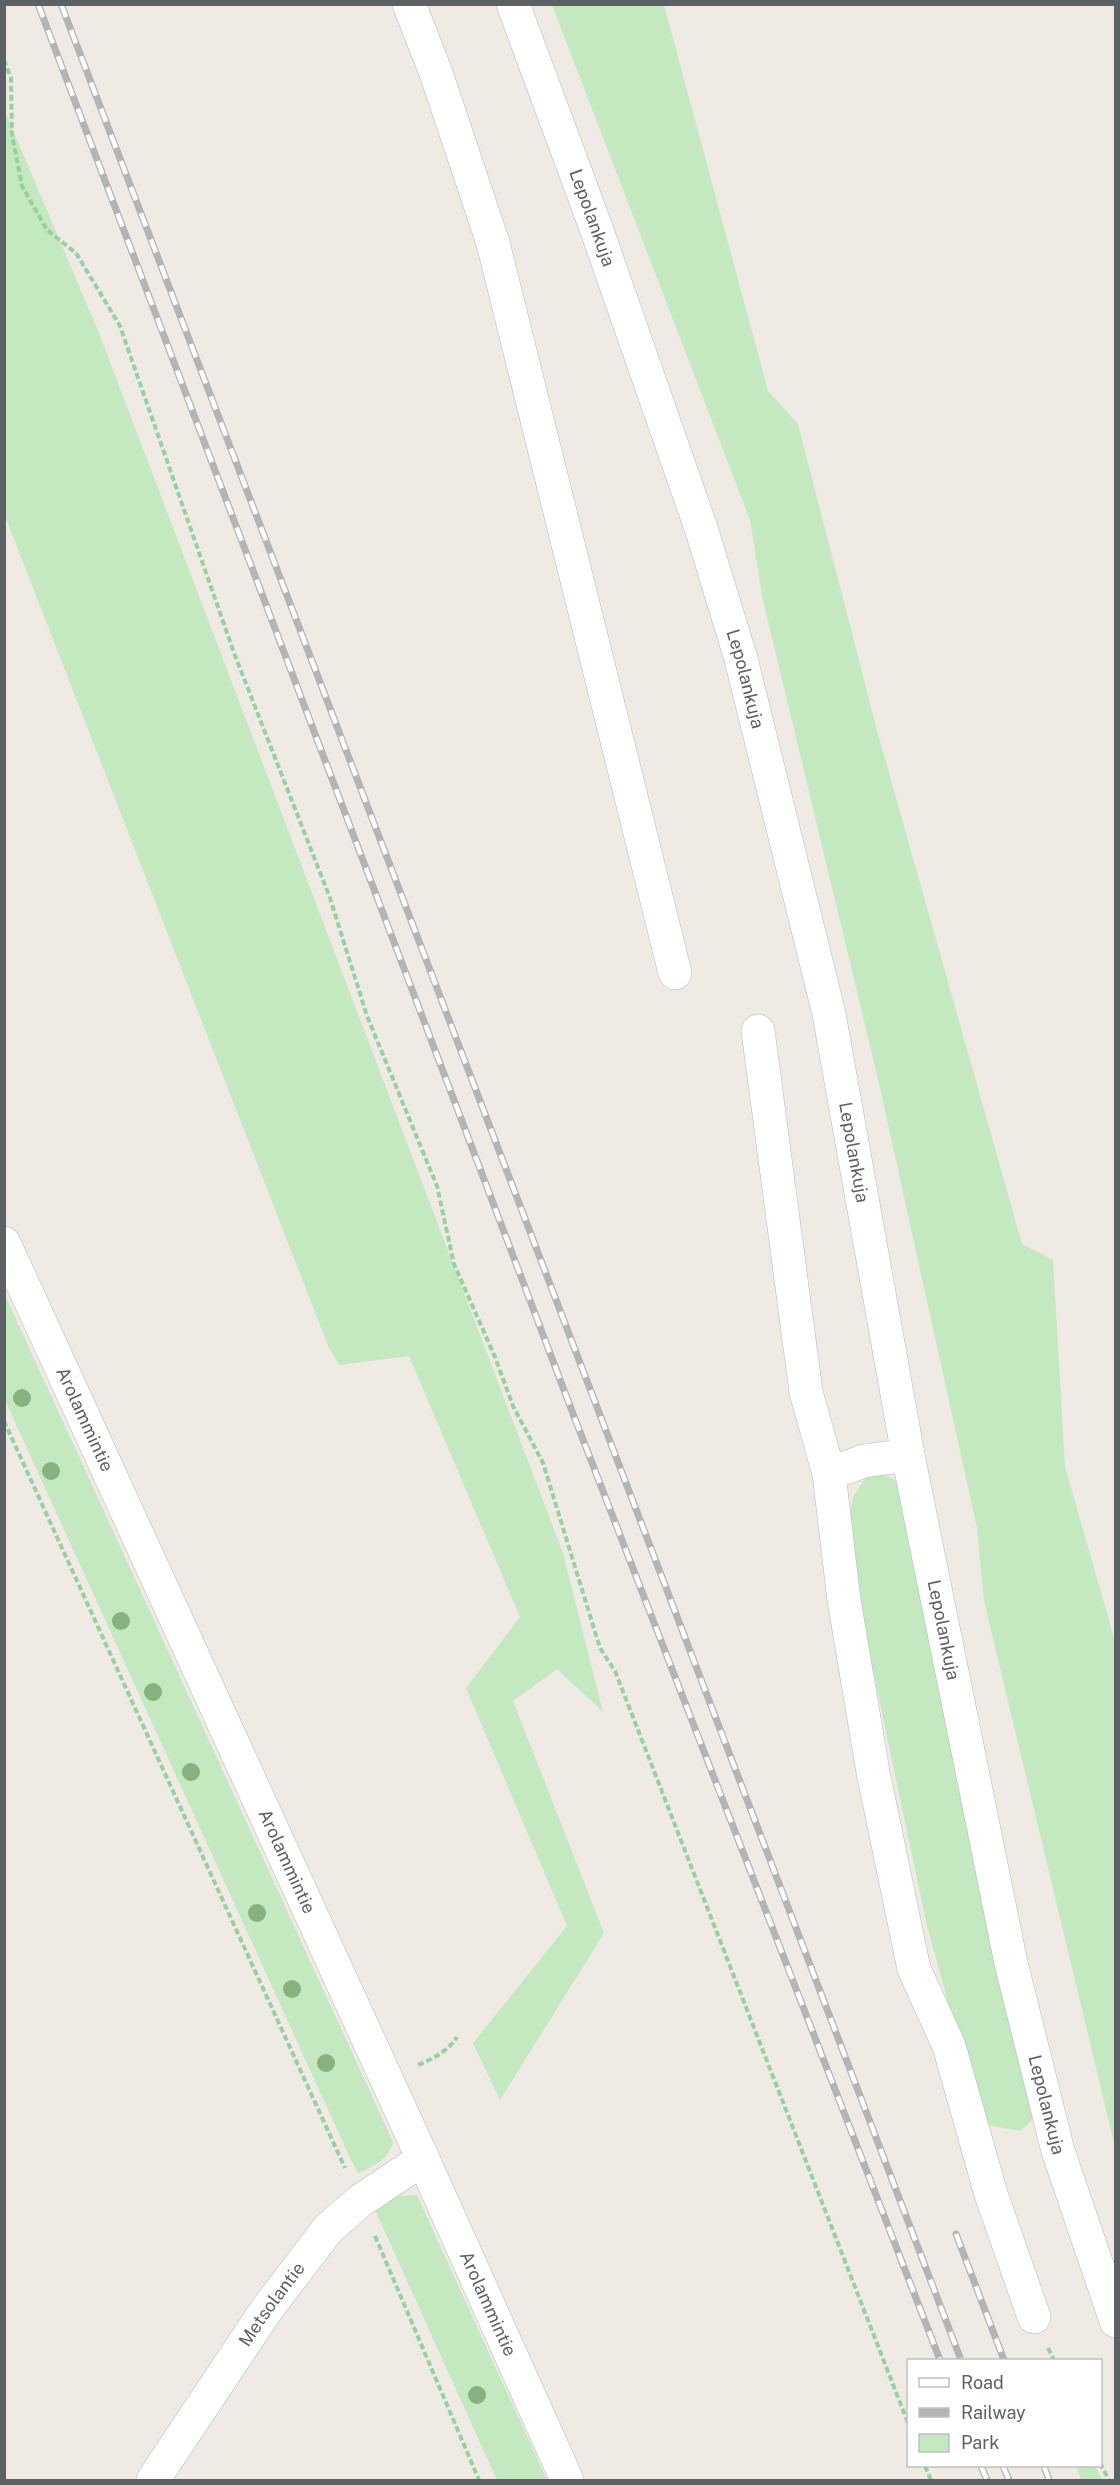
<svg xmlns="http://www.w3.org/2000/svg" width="1120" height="2485" font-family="'Public Sans',sans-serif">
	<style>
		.green { fill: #c4e8bf }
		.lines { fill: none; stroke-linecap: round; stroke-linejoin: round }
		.minor-casing { stroke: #b4b8bc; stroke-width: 34 }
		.path { stroke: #9acfa2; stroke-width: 4; stroke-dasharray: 6 3; stroke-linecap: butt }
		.minor { stroke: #fff; stroke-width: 33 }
		.rail-casing { stroke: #b3b4b5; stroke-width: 7 }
		.rail { stroke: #fff; stroke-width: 4.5; stroke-dasharray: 14; stroke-linecap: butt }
		.tree { fill: #89b180 }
		.labels { text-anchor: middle; stroke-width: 6; stroke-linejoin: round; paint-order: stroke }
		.street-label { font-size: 18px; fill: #5c6165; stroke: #fff }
	</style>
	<rect width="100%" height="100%" fill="#efebe4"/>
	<g class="green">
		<path d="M552 5H664L768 391 798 424 878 734 1022 1244 1053 1260 1065 1467 1115 1641V2147L984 1601 977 1528 878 1079 762 596 750 520Z"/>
		<path d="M4 109 99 333 563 1553 603 1712 557 1669 513 1701 604 1933 500 2100 473 2043 567 1926 466 1688 520 1617 409 1356 339 1365 329 1348 5 516Z"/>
		<path d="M4 1293 393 2142C388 2160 375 2166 358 2173L351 2160 5 1400Z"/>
		<path d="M882 1474 898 1481 1034 2118 1020 2131 982 2124 927 1926 856 1590 846 1527 854 1495 867 1476Z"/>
		<path d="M417 2195 547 2480H497L375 2210 397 2196Z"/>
		<path d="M1076 2466H1095L1102 2480H1081Z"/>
	</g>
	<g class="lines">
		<g class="minor-casing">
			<g id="minor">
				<path d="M409 4 436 73 493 243 675 973"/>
				<path id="s1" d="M513 4 595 225 701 528 741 659 829 1014 908 1455 1011 1963 1058 2151 1116 2321"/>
				<path d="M758 1031 806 1392 829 1474 864 1461 908 1455"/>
				<path id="s2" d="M4 1243 423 2159 567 2480"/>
				<path d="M829 1474 844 1600 873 1772 914 1969 949 2046 991 2194 1034 2317"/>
				<path id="s3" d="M153 2480 267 2309 328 2229 360 2201 423 2159"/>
			</g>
		</g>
		<g class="path">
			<path d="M4 60 11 78 12 135 22 186 47 230 76 253 120 326 234 653 330 898 367 1016 437 1186 454 1264 495 1357 513 1406 543 1463 600 1648 615 1671 908 2423"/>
			<path d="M4 1421 345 2168"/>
			<path d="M418 2065C433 2059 448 2051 457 2037"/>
			<path d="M375 2236 479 2480"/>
			<path d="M1048 2348 1054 2360"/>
			<path d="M1100 2463 1109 2480"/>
			<path d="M925 2466 931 2480"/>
		</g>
		<use href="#minor" class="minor"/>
		<g class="rail-casing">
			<g id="rail">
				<path d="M38 4 575 1419 940 2360"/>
				<path d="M61 4 961 2360"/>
				<path d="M956 2234 1004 2360"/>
				<path d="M981 2466 987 2480"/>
				<path d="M1003 2466 1009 2480"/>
				<path d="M1044 2466 1049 2480"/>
			</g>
		</g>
		<use href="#rail" class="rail"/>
	</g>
	<g class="tree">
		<circle cx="22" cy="1398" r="9"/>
		<circle cx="51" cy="1471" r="9"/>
		<circle cx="121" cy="1621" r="9"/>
		<circle cx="153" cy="1692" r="9"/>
		<circle cx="191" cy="1772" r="9"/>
		<circle cx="257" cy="1913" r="9"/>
		<circle cx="292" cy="1989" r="9"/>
		<circle cx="326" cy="2063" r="9"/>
		<circle cx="477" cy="2395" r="9"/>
	</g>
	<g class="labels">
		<g class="street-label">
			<text dy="6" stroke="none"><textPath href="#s1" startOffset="228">Lepolankuja</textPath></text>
			<text dy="6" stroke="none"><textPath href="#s1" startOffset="714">Lepolankuja</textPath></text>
			<text dy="6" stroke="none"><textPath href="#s1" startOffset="1200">Lepolankuja</textPath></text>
			<text dy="6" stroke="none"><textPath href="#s2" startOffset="194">Arolammintie</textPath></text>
			<text dy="6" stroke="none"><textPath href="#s1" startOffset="1686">Lepolankuja</textPath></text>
			<text dy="6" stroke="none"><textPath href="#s2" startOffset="680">Arolammintie</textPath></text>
			<text dy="6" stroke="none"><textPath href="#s1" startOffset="2172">Lepolankuja</textPath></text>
			<text dy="6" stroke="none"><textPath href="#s2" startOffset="1166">Arolammintie</textPath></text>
			<text dy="6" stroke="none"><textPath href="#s3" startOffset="212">Metsolantie</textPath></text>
		</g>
	</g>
	<rect width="1120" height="2485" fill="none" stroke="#5c6165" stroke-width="12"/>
	<rect x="907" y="2359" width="195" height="108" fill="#ffffff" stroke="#bec0c1" stroke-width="1.5"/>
	<rect x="919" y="2378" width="30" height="9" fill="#ffffff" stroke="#bec0c1" stroke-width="1.5"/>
	<text x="961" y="2389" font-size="18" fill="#5c6165">Road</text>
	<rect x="919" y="2408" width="30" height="9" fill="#b3b4b5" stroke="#bec0c1" stroke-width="1.5"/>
	<text x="961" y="2419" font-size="18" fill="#5c6165">Railway</text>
	<rect x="919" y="2434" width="30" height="18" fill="#c4e8bf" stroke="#bec0c1" stroke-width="1.5"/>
	<text x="961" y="2449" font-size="18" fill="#5c6165">Park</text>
</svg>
